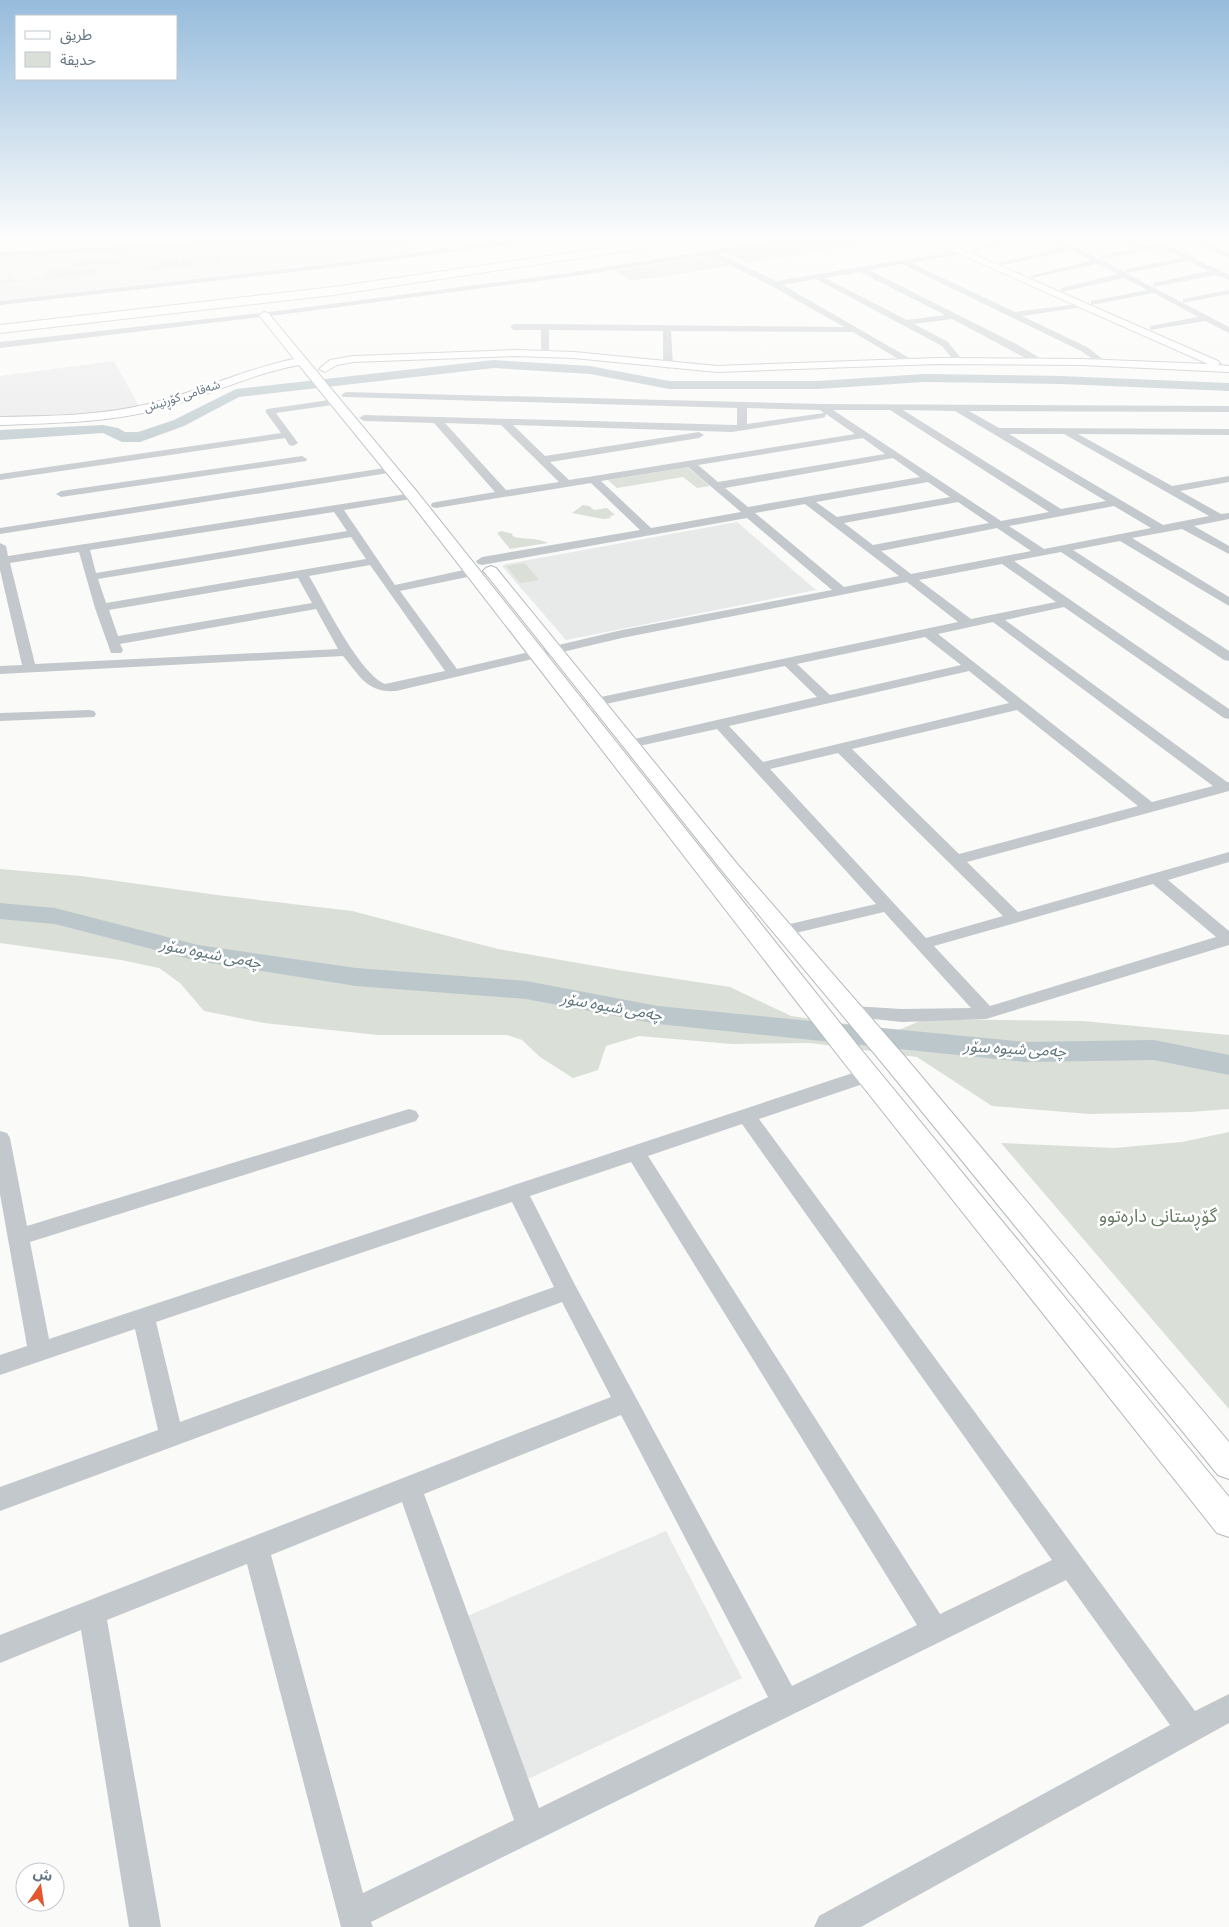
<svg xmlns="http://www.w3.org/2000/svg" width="1229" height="1927" font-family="Cabin,'Noto Sans Arabic',sans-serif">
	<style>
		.built { fill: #e8e9e9 }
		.green { fill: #dadfd7 }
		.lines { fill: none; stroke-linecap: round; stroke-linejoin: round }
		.river { fill: #bbc7cb; fill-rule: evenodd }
		.major-casing { stroke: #b5babe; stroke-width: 2 }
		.highway-casing { stroke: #b4b9bd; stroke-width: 2 }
		.minor { fill: #c3c8cc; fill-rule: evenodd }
		.major { fill: #fff; fill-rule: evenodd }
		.highway { fill: #fff; fill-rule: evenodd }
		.labels { text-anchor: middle; stroke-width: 5; stroke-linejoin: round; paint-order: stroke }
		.far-street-label { font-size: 12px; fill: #657683; stroke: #fff }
		.water-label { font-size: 16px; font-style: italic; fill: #60757c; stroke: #fff }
		.near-park-label { font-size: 18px; fill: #687a64; stroke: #fff }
	</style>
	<rect width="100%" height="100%" fill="#fafaf8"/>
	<g class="built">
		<path d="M380 239H407L412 253 0 301V256Z"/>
		<path d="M114 361 139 406 105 412 0 418V376Z"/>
		<path d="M737 522 816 590 566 640 502 566 506 564Z"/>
		<path d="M666 1531 742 1678 528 1779 465 1617Z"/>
	</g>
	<g class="green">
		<path d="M120 239H201V243L118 247Z"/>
		<path d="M813 239H893L892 240 901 243 886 245 869 243 747 263 728 253Z"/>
		<path d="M222 255 223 257 219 258 222 264 147 270 146 266 157 265 161 261 158 260 159 258 179 257 178 264H180L182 257Z"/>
		<path d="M714 255 736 265 632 281 614 271Z"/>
		<path d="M120 259 119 264 70 267 73 261Z"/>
		<path d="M96 269 98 275 0 283V281L7 280 10 275 0 274 28 273 12 274V280L44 279 47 272 53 271Z"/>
		<path d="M687 467 710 486 697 488 683 477 617 488 608 480Z"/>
		<path d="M583 505 589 506 594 510 607 508 615 515 610 516 611 518 603 519 572 513Z"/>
		<path d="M501 531 513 534 512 536C521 540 537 537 548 543L510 549 497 533Z"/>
		<path d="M525 563 539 580 520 583 506 566Z"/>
		<path d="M0 869 81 876 217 895 352 911 498 949 624 971 730 987 791 1016 896 1031 925 1019 1083 1021 1229 1035V1109L1190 1112 1090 1114 992 1106 917 1057 810 1043 732 1044 639 1036 606 1046 598 1070 573 1078 540 1057 522 1040 507 1035H378L264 1023 204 1011 180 983 159 968 121 960 0 943Z"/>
		<path d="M1229 1132V1409L1001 1143 1114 1148 1182 1142Z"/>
	</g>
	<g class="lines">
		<g class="river">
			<path d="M494 360 590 366 669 381H818L924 374 1061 376 1229 383V391L1061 384 924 382 818 389H669L590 374 494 368 239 397 184 426 140 442H122L103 433 0 440V430L103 425 118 428 125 432H138L174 420 236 389Z"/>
			<path d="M0 903 55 908 198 945 356 968 526 981 658 1006 1025 1042 1154 1040 1229 1055V1075L1154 1060 1025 1062 658 1024 526 999 356 986 198 961 55 924 0 919Z"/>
		</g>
		<g class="major-casing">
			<g id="major">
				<path d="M926 239H939L1218 361 1220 363 1218 365 1229 366V372L1082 365 937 364 717 372 574 358 516 356 353 362 337 365 325 372 319 369 330 360 353 356 516 350 574 352 717 366 937 358 1082 359 1208 364Z"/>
				<path d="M264 312 268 313 418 493 859 1047 1229 1497V1537L1217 1533 841 1059 408 499 299 365C250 374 205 397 156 410 105 423 52 423 0 425V417C49 416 100 416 148 404 198 392 244 369 294 359L259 315Z"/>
				<path d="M491 566 496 568 738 865 906 1058 1229 1442V1479L1218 1475 888 1070 724 873 486 574 483 571 486 568Z"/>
			</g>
		</g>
		<g class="highway-casing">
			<path id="highway" d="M665 239H692L687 242 333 295 0 333V325L333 287Z"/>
		</g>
		<g class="minor">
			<path d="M281 239H331L327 241 0 256V252Z"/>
			<path d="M519 239H539L535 241 329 268 0 305V301L329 264Z"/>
			<path d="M784 239H802L798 241 719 254 776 281 964 250 965 252 961 254 911 263 1015 312 1086 303 1087 305 1083 307 1022 316 1087 347 1108 363 1107 365H1101L1081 351 902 264 869 270 1018 345 1043 360V364H1037L952 319 914 324 948 342 963 361 962 363H956L942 346 816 279 783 285 911 359V363H905L853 332 671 331 673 366 668 369 663 366V331L549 330V354L545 357 541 354V330H514L510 327 514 324H545L844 327 772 286 710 255 568 277 278 315 0 348V342L278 311 568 273ZM860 272 945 315 907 320 825 278Z"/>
			<path d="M1014 239H1028L973 252 969 250Z"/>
			<path d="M1052 239H1061L1183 303V299L1229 290V294L1183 303 1229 327V333L1205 321 1150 330V326L1198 317 1154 293 1091 305V301L1147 290 1124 278 1061 292V288L1118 274 1097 264 1033 278 1029 276 1091 261 1072 250 1003 265 999 263 1066 247Z"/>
			<path d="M1116 239C1133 239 1137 249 1155 245L1144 239H1154L1229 275V280L1216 275 1153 287V283L1209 271 1188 261 1126 273V269L1182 258 1162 248 1100 259V255L1135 249Z"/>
			<path d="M1187 239H1197L1229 253V258Z"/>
			<path d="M346 392 822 404 1229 406V412L969 411 999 428 1229 429V435L1078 434 1172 486 1229 476V482L1180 491 1221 514 1229 513V519L1194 526 1229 546V554L1182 529 1132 538 1229 597V606L1120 541 1073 550 1229 651V661L1224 660 1061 552 1014 561 1229 709V719L1224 718 1064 607 1005 620 1227 782H1229V791L967 862 1018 912 1229 852V862L1168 880 1229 931V945L986 1019 902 1022 846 1016 843 1012 846 1008 852 1006 902 1009 971 1008 884 912 783 936 777 935 774 931 777 927 876 904 717 729 630 748 625 747 623 744 625 741 630 740 817 697 785 666 596 706 589 702 596 698 958 622 907 582 622 638 396 691C367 693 360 676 343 656L0 674V666L22 665 0 570V543L6 546 8 556 413 493 417 494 418 496 417 498 344 510 395 585 473 568 477 569 479 572 477 575 400 591 457 669 622 630 832 590 747 518 482 565 478 564 476 561 482 557 640 530 591 483 436 508 432 507 431 505 432 503 436 502 495 492 434 423 364 421 359 418 364 415 737 425V408L343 397 341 395ZM747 408 820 410 824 413 747 424ZM833 410H890L1049 512 1001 521ZM903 410 955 411 1106 501 1061 509ZM826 414 855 434 569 480 550 462 699 438 704 435 699 432 545 456 513 425 732 432 822 418 825 417ZM445 423 501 425 559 482 506 490ZM1009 434H1064L1209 516 1163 525ZM863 438 885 454 718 482 698 465ZM893 458 920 477 748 507 725 488ZM688 467 741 512 651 528 601 481ZM928 482 950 497 837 517 816 502ZM958 502 989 523 873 545 844 523ZM805 504 899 576 844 587 755 513ZM1114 506 1151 528 1044 549 1009 526ZM334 512 347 531 96 573 90 550ZM997 528 1031 551 911 574 881 551ZM351 537 366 559 106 603 98 579ZM79 552 95 608 111 653H121L123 650 120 644 316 609 338 649 35 664 10 563ZM1002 564 1056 602 971 619 919 580ZM370 565 445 671 385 684C359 673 324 601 309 576ZM298 578 312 603 118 636 109 610ZM993 622 1213 786 1152 802 938 634ZM925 637 961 665 830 695 797 664ZM969 671 1009 703 763 762 729 726ZM1017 710 1138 806 959 854 852 749ZM838 753 1003 916 926 938 770 769ZM1153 884 1216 937 990 1006 934 946Z"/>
			<path d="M336 399 339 400V404L276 413 298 443 293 446 289 445 285 438 0 480V474L281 433 265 411 267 409Z"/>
			<path d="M302 456 307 459 306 461 61 497 56 494 61 491Z"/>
			<path d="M391 467 395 468 396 470 395 472 0 534V528Z"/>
			<path d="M89 710 94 711 96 714 94 717 0 721V713Z"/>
			<path d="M868 1068 875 1070 878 1075 875 1080 759 1119 1195 1711 1229 1694V1723L861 1927H814L819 1916 1170 1725 1066 1580 371 1922 373 1927H341L247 1564 107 1620 161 1927H129L81 1630 0 1663V1635L611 1397 562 1302 0 1511V1487L158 1430 135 1329 0 1375V1355L27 1346 0 1194V1131L7 1133 10 1138 27 1226 409 1109 416 1111 419 1116 416 1121 30 1242 49 1339ZM742 1124 1052 1560 940 1614 648 1156ZM631 1162 917 1625 792 1686 575 1285 530 1196ZM512 1202 554 1287 180 1422 156 1322ZM621 1415 768 1697 539 1808 424 1494ZM402 1502 514 1820 363 1893 271 1555Z"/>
		</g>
		<use href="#major" class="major"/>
		<use href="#highway" class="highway"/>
	</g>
	<linearGradient id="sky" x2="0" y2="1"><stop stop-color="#96bcdc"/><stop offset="0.47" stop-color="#fdfdfc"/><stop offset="1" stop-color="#fdfdfc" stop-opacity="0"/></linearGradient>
	<rect width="1229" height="509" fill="url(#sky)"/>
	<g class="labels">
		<g class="far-street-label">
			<text transform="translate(182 396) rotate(-18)" y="4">شەقامی کۆڕنیش</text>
		</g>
		<g class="water-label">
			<text transform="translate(211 953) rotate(11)" y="6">چەمی شیوە سۆر</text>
			<text transform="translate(612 1006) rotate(10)" y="6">چەمی شیوە سۆر</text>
			<text transform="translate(1015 1048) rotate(3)" y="6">چەمی شیوە سۆر</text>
		</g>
		<g class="near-park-label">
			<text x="1158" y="1222">گۆڕستانی دارەتوو</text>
		</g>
	</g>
	<rect x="15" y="15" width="162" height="65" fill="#ffffff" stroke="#c1c8cd"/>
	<rect x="25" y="31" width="25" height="8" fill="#ffffff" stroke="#c1c8cd"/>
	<text x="60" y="40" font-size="15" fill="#657683">طريق</text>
	<rect x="25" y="52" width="25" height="15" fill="#dadfd7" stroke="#c1c8cd"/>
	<text x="60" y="65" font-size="15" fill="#657683">حديقة</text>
	<g transform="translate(40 1887) rotate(13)"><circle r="24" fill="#ffffff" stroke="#c1c8cd"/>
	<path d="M0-4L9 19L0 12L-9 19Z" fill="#e4572e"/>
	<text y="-8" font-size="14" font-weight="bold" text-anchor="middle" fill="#657683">ش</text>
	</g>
</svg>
